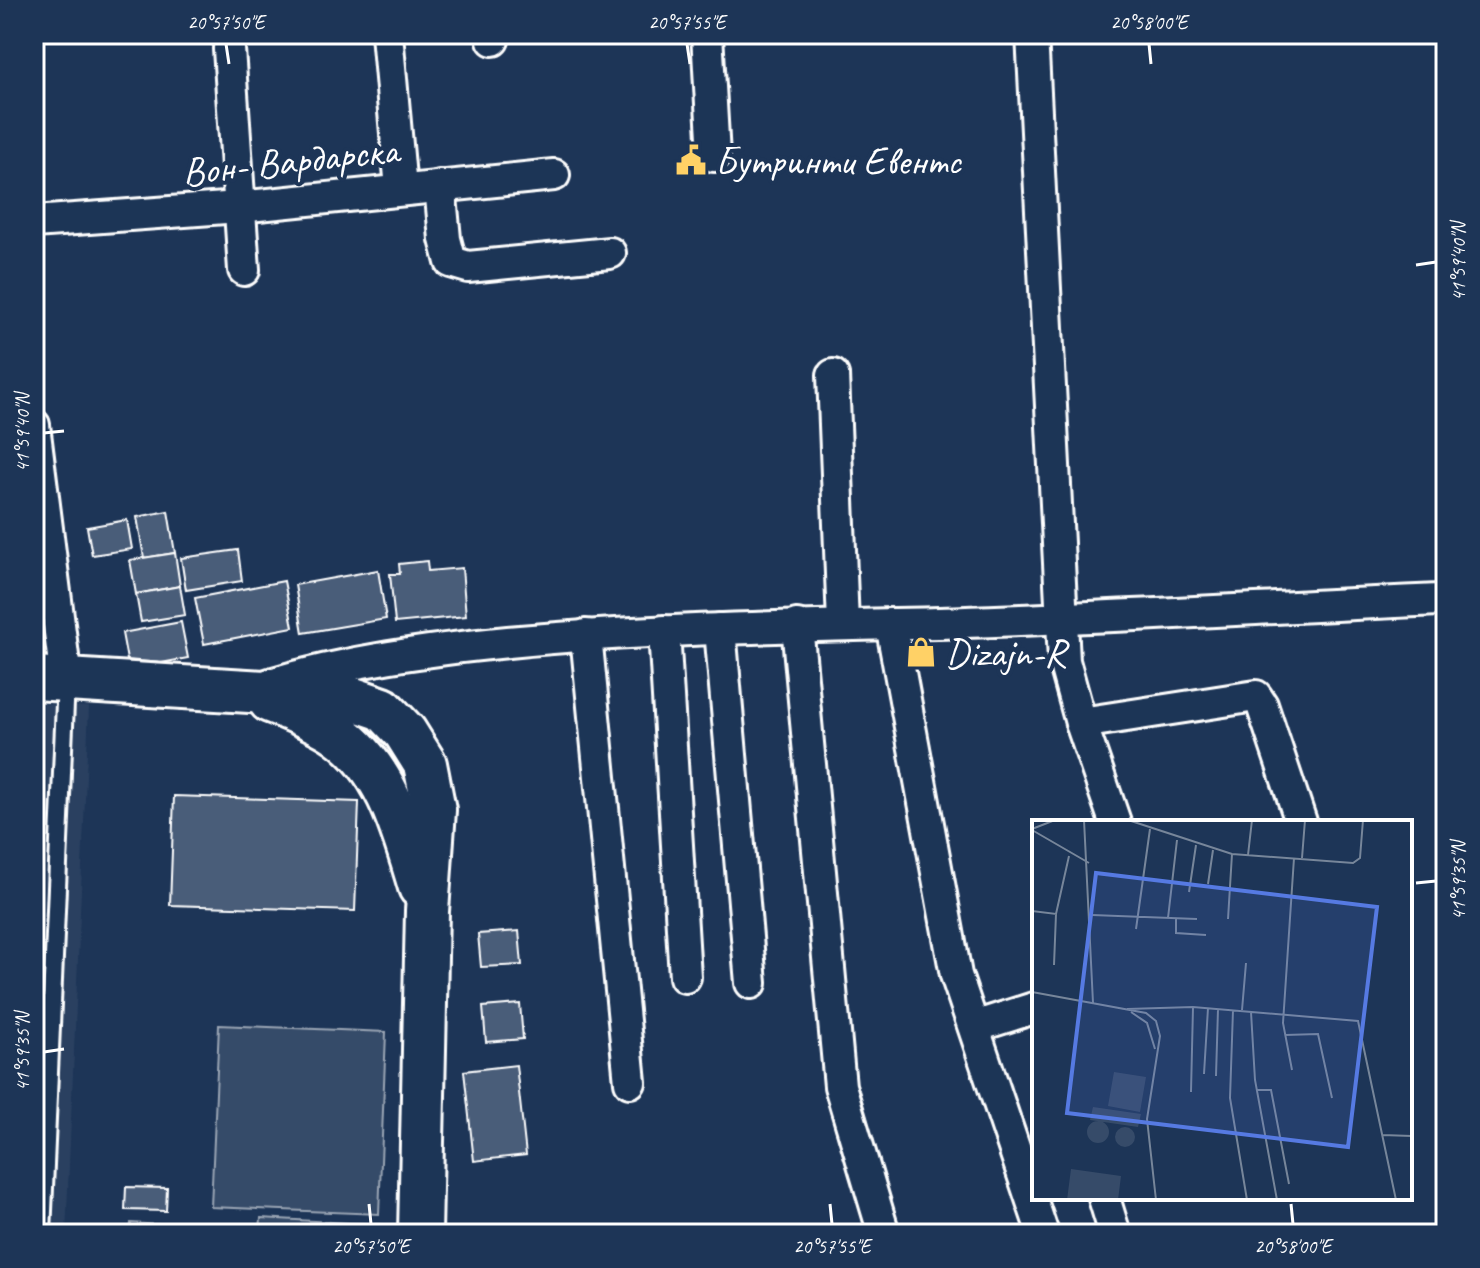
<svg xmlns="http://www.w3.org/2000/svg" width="1480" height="1268" font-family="Caveat,sans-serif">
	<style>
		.built { fill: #2a4161 }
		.green { fill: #364b69; stroke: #9aa5b4; stroke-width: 2 }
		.building { fill: #4a5d79; stroke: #fff; stroke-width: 2 }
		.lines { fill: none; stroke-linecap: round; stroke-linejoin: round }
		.lane-casing { stroke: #fff; stroke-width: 22 }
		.street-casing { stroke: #fff; stroke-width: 36 }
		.secondary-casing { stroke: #fff; stroke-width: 48 }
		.lane { stroke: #1d3557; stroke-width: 16 }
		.street { stroke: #1d3557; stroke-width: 30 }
		.secondary { stroke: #1d3557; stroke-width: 42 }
		.ticks { fill: none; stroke: #fff; stroke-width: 3 }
		.labels { text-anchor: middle; stroke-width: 8; stroke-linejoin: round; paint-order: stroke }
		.street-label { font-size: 40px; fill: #fff; stroke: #1d3557 }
		.poi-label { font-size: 40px; fill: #fff; stroke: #1d3557; text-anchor: start }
		.inset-road { fill: none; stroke: #77869a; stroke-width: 2 }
		.view { fill: #567ae2; fill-opacity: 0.15; stroke: #567ae2; stroke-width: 4 }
		.inset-edge { fill: none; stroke: #fff; stroke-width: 4 }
		.neatline { fill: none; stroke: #fff; stroke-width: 3 }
		.ticks-label { font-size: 20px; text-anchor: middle; fill: #fff }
	</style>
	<rect width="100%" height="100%" fill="#1d3557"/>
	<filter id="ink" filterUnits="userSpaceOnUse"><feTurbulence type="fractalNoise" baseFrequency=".0125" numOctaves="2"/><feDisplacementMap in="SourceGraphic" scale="16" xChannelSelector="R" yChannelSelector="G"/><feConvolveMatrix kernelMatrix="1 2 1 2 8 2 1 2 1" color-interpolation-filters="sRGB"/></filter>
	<g filter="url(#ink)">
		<path class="built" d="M34 703 89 707 66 1234H34Z"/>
		<g class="green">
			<path d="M219 1025 386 1032 379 1214 211 1207Z"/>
			<path d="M261 1218 384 1225V1234H130L131 1223 260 1231Z"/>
		</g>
		<g class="building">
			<path d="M168 511 175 553 144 558 137 517Z"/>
			<path d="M127 520 132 549 92 555 87 527Z"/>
			<path d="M238 550 242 581 186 590 181 558Z"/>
			<path d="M175 553 180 586 136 594 130 560Z"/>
			<path d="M427 561 428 571 462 568 466 616 395 623 390 574H400L399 564Z"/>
			<path d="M378 570 386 619 303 633 295 585Z"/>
			<path d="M284 581 293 627 204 644 195 598Z"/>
			<path d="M180 586 185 615 141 622 136 594Z"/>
			<path d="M181 622 188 658 161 663 127 660 122 633Z"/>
			<path d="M174 796 359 802 355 911 170 905Z"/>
			<path d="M519 931 522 965 481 967 478 934Z"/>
			<path d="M520 1004 523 1039 486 1042 483 1007Z"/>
			<path d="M516 1065 526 1155 474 1161 464 1071Z"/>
			<path d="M126 1187 167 1188 166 1211 125 1210Z"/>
		</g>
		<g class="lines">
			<g class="lane-casing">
				<path id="lane" d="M42 1234 66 680"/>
			</g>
			<g class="street-casing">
				<g id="street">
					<path d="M230 34 229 49 244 270"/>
					<path d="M387 34 401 189"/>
					<path d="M707 34 714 156"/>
					<path d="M1032 34 1064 661 1081 723 1115 822"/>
					<path d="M493 40 494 34"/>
					<path d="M440 186 445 239 451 262 468 267 610 253"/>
					<path d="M34 222 239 207 554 175"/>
					<path d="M833 375 843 624"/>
					<path d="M34 425 66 680"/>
					<path d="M891 624 956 975 1043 1234"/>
					<path d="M797 625 840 1086 884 1234"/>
					<path d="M720 629 751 983"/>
					<path d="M664 631 685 977"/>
					<path d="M586 635 630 1082"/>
					<path d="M270 684C347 661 428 650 508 642 636 630 765 627 895 624 1076 620 1257 608 1439 600L1446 603"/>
					<path d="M1081 723 1256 696 1262 705 1301 822"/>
					<path d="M974 1027 1034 1008"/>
					<path d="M1104 1198 1115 1234"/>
				</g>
			</g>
			<g class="secondary-casing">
				<g id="secondary">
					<path d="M34 678 348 697 383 709 405 732 425 764 434 810 427 911 420 1234"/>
					<path d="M270 701C292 710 316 719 337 733 388 769 403 831 420 887"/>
				</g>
			</g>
			<use href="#lane" class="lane"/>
			<use href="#street" class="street"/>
			<use href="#secondary" class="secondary"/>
		</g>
	</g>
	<path class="ticks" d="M226 44 229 64M687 44 690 64M1149 44 1151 64M1416 265 1436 262M44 433 64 431M1416 883 1436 881M44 1052 64 1049M369 1204 371 1224M830 1204 832 1224M1291 1204 1293 1224"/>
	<defs>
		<g id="civic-bare" transform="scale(2.4)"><path d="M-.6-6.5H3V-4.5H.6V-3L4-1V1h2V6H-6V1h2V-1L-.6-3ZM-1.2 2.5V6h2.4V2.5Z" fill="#ffd166" stroke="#1d3557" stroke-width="2.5" paint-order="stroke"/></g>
		<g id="shop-bare" transform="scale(2.4)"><path d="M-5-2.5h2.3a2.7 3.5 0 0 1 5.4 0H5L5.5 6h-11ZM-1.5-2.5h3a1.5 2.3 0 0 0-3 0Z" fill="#ffd166" stroke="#1d3557" stroke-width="2.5" paint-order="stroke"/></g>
	</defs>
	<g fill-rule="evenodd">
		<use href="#civic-bare" x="691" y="160"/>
		<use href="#shop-bare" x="921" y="652"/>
	</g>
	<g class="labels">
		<g class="street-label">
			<text transform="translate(290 160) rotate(-6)" y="14">Вон- Вардарска</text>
		</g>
		<g class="poi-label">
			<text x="715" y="174">Бутринти Евентс</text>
			<text x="945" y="666">Dizajn-R</text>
		</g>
	</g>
	<g transform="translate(1032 820)">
		<rect width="380" height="380" fill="#1d3557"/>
		<path d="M82 252 114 257 108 292 76 286ZM61 287 109 294 106 307 58 300ZM55 312a11 11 0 1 1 22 0a11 11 0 1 1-22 0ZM83 317a10 10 0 1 1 20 0a10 10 0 1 1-20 0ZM39 349 89 356 86 380H35Z" fill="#364b69"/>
		<path class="inset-road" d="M52 0 61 183M96 0 200 34 321 43 328 38 331 0M0 9 23 0M0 10 57 43M216 35 220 0M270 38 273 0M176 64 181 30M157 72 164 25M0 91 24 94 37 36M60 95 165 99M136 98 145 20M144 98V113L174 115M196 99 200 34M104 109 118 9M22 145 24 94M0 172 114 193 124 201 128 216 115 299 124 380M95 189 161 187 326 201 364 380M201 190 198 278 215 380M210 190 214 143M99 192 115 203 123 229M219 192 223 260 245 380M253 215 286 214 300 278M260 250 251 203 262 38M172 254 176 188M184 256 186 189M225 270H239L257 364M159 272 161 187M350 315 380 316"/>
		<path class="view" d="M64 53 345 87 316 327 35 293Z"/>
		<rect width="380" height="380" class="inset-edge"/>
	</g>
	<rect width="1480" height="1268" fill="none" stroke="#1d3557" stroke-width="88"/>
	<rect x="44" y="44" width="1392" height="1180" class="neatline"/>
	<g class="ticks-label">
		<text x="226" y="29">20°57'50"E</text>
		<text x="687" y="29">20°57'55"E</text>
		<text x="1149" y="29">20°58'00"E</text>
		<text transform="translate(1458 262) rotate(-90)" y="7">41°59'40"N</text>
		<text transform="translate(22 433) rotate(-90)" y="7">41°59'40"N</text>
		<text transform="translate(1458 881) rotate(-90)" y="7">41°59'35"N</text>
		<text transform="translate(22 1052) rotate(-90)" y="7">41°59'35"N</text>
		<text x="371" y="1253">20°57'50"E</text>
		<text x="832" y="1253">20°57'55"E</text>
		<text x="1293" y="1253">20°58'00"E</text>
	</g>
</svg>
